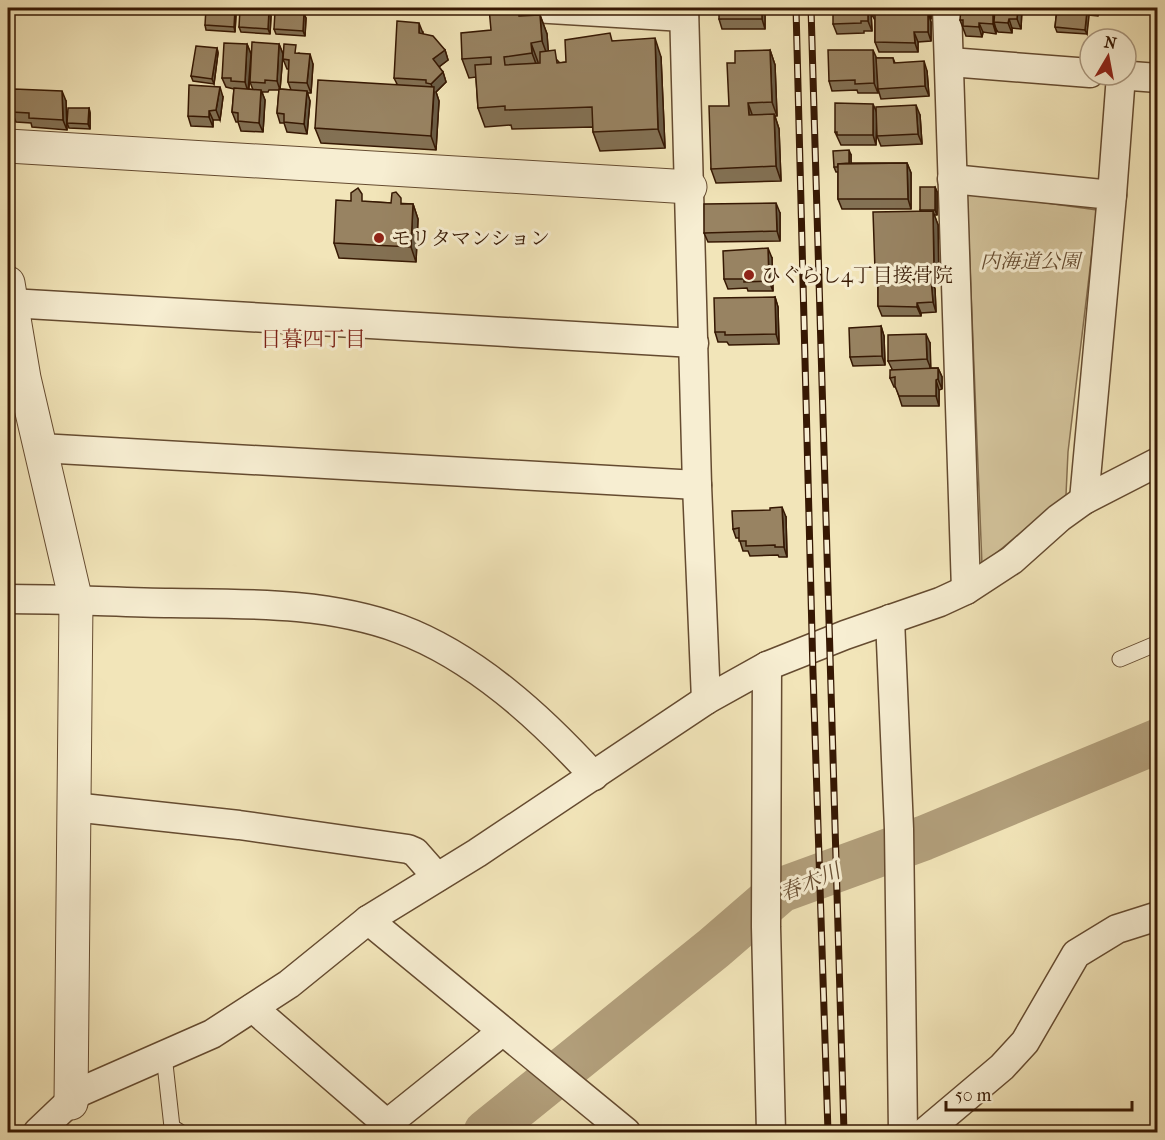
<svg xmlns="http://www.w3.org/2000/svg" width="1165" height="1140" font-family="'IM FELL French Canon','Noto Serif JP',serif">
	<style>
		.green { fill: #d2c29a; stroke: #846d4e; stroke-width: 1.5 }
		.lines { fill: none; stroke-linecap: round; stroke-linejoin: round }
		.river { stroke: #b29f7b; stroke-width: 45 }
		.service-casing { stroke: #654b30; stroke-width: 17 }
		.minor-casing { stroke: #654b30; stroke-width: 31 }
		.tertiary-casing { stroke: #654b30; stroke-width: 35 }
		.service { stroke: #f7eed2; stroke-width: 15 }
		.minor { stroke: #f7eed2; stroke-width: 28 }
		.tertiary { stroke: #f7eed2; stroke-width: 33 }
		.rail-casing { stroke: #361803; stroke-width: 7 }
		.rail { stroke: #f7eed2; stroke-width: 4.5; stroke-dasharray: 14; stroke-linecap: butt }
		.wall { fill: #837154; stroke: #361803; stroke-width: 1.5 }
		.shaded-wall { fill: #6a5c45; stroke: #361803; stroke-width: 1.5 }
		.building { fill: #988362; stroke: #361803; stroke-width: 1.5 }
		.poi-dot { fill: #8f2418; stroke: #f7eed2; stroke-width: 2 }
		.labels { text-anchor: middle; stroke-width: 6; stroke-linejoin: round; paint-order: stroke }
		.poi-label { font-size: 20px; fill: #361803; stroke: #f7eed2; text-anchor: start }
		.park-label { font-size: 20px; font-style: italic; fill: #654b30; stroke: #f7eed2 }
		.neighbourhood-label { font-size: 21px; fill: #7a1f14; stroke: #f7eed2 }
		.water-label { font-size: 21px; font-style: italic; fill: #684e33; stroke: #f7eed2 }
	</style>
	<rect width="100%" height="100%" fill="#f2e5b9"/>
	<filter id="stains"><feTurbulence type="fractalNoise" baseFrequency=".00333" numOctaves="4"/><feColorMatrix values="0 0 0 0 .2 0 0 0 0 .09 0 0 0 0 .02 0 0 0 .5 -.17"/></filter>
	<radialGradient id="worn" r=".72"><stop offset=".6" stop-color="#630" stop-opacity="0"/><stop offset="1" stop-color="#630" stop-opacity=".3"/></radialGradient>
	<path class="green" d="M967 192 1097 210 1068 452 1066 495 982 565Z"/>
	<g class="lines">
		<path class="river" d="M486 1132 714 948 781 890 924 838 1158 741"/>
		<g class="service-casing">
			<g id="service">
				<path d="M1120 659 1158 643"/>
				<path d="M164 1055 172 1127 180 1132"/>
			</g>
		</g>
		<g class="minor-casing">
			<g id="minor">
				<path d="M533 8 684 17"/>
				<path d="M684 8 697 485 706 700"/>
				<path d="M947 8 966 590"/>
				<path d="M950 62 1090 73"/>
				<path d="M1118 75 1158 78"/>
				<path d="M952 179 1112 195 1084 500"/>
				<path d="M1112 195 1121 75"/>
				<path d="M10 303 694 343"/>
				<path d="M40 448 697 485"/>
				<path d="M8 599C62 599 117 602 171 603 248 604 327 602 400 629 475 657 541 718 594 776"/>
				<path d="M890 619 899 829 903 1132"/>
				<path d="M767 666 766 927 771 1132"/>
				<path d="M73 807 239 825 408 849 415 852 437 877"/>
				<path d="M368 920 626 1132"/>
				<path d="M253 1008 387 1124 503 1031"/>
				<path d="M38 1132 80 1092 212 1034 289 984 368 920 477 853 706 700 767 666 845 635 940 602 966 590 1012 560 1059 518 1084 500 1158 462"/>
				<path d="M925 1132 1002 1067 1025 1042 1076 954 1117 929 1158 916"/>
			</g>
		</g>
		<g class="tertiary-casing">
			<g id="tertiary">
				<path d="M8 146 690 187"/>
				<path d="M8 283 24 378 76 601 71 1103"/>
			</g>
		</g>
		<use href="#service" class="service"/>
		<use href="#minor" class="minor"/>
		<use href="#tertiary" class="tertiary"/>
		<g class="rail-casing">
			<g id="rail">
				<path d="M796 8 813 673 828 1132"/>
				<path d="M811 8 844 1132"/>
			</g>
		</g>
		<use href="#rail" class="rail"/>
	</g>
	<g class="wall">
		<path d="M260 8 261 11 271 16 270 34 241 32 239 27 248 9Z"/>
		<path d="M519 8 522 16 540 15 547 34 548 51 560 63 566 62 613 41 661 57 665 148 600 151 593 132V127L512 129 511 125 485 127 478 108 476 77 469 78 462 59Z"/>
		<path d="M765 8V29H722L719 19Z"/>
		<path d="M872 8H931V19H930L931 22V41L918 42V52H879L875 42V20L872 15Z"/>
		<path d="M1022 8 1021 29 1012 28V33L998 32 996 29V34L983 32 982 37 966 36 960 20Z"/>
		<path d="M1057 8H1099L1098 16 1088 15 1087 34 1057 32 1055 27Z"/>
		<path d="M227 9H235L236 14 235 32 206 30 205 25Z"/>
		<path d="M297 12 306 18 305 36 276 34 274 29Z"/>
		<path d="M871 12 872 31H864V33L837 34 833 24Z"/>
		<path d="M423 33V34L445 50 448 60 439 67 443 72 446 82 436 92 439 101 436 150 321 143 315 128 397 84 394 78Z"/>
		<path d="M247 44 251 54 249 89 253 90 250 82 279 44 283 54 280 89 291 90 288 82 289 69H287L283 59 299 53 313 64 311 93H307L310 101 307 134 287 132 284 123H280L277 113 279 90H269L268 92H262L265 100 263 132 241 131 238 122H236L232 112 234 89 226 87 222 78Z"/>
		<path d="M217 48 218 53 214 84 193 81 191 76Z"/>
		<path d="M770 50 775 65 777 116H775L779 129 781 181 716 183 711 169 729 106Z"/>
		<path d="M877 58H893L895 63 927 71 929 96 881 99 878 89V93H858L857 90 832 91 829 81Z"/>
		<path d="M223 97 220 120H213V127L191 126 188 116Z"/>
		<path d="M66 101 67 130 32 127 31 123 16 122 12 112Z"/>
		<path d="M89 108 90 113V129L69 128 67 123Z"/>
		<path d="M876 112 920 115 922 144 881 146 877 136V121L876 145H841L835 132Z"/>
		<path d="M851 155V163H907L911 173V209H842L838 199V172H836L834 167Z"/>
		<path d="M935 187 937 192V215H934L938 225 939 284H933L935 289 936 312 921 313V316H882L878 306V281L875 270 921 211 920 210Z"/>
		<path d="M351 201 413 204 418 219 416 262 339 258 334 243Z"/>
		<path d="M780 213V241L708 242 704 233Z"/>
		<path d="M772 258 773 291H748L747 288 728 289 724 279Z"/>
		<path d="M775 297 778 307 779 344 729 345 727 342H718L715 332Z"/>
		<path d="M881 326 884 336 885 365 853 366 850 357Z"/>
		<path d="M930 343V368H938L942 377V389L939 390V406H902L896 387H894L890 378 892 369 888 361Z"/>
		<path d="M786 517 787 557H779L778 555 750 556 748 551H743L739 538H736L733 529Z"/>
	</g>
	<g class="shaded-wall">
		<path d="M762 8H765V29L762 19Z"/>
		<path d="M868 8H870L871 12 872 31 868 21Z"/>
		<path d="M929 8H931V19L929 14Z"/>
		<path d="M993 8H997L994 22 996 29V34L993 24Z"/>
		<path d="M1018 8H1022L1021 29 1017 19Z"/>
		<path d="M1095 8H1099L1098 16Z"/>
		<path d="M235 9 236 14 235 32 234 27Z"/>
		<path d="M269 11 271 16 270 34 268 29Z"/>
		<path d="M1087 11 1089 16 1087 34 1085 30Z"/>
		<path d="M928 12 931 22V41L928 32Z"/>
		<path d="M304 13 306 18 305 36 303 31Z"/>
		<path d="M540 15 547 34 549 60 542 41Z"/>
		<path d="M1009 19 1012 28V33L1008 23Z"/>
		<path d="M419 23 423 33 422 43 419 33Z"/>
		<path d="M979 23 983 32 982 37 979 27Z"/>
		<path d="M914 32 918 42V52L915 43Z"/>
		<path d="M655 38 661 57 665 148 658 129Z"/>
		<path d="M531 43 538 62 539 72 532 53Z"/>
		<path d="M247 44 251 54 248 92 245 82Z"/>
		<path d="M279 44 283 54 280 90 277 81Z"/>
		<path d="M217 48 218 53 214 84 212 79Z"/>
		<path d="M445 50 448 60 436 69 433 59Z"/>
		<path d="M770 50 775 65 777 116 772 102Z"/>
		<path d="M873 50 877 59 878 93 874 83Z"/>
		<path d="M310 54 313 64 311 93 307 83Z"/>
		<path d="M924 61 927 71 929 96 925 86Z"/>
		<path d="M443 72 446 82 436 92 439 101 436 150 431 136 434 92 431 84Z"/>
		<path d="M220 87 223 97 220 120 216 110Z"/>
		<path d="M261 90 265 100 263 132 259 123Z"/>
		<path d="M62 91 66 101 67 130 63 120Z"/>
		<path d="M307 91 310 101 307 134 304 124Z"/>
		<path d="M748 103 753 117 749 115Z"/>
		<path d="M873 104 877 113 876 145 873 135Z"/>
		<path d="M916 105 920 115 922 144 918 134Z"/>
		<path d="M89 108 90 113V129L88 124Z"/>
		<path d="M209 111 213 120V127L209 117Z"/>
		<path d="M774 114 779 129 781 181 776 166Z"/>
		<path d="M849 150 851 155V172L849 167Z"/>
		<path d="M907 163 911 173V209L908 199Z"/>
		<path d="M935 187 937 192V215L935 210Z"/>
		<path d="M776 203 780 213V241L777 231Z"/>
		<path d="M413 204 418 219 416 262 411 247Z"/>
		<path d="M933 211 938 225 939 284 934 269Z"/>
		<path d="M768 248 772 258 773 291 769 281Z"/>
		<path d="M931 279 935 289 936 312 933 302Z"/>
		<path d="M775 297 778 307 779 344 776 334Z"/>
		<path d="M917 303 921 313V316L917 307Z"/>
		<path d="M881 326 884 336 885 365 882 356Z"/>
		<path d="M926 334 930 343 931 369 927 359Z"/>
		<path d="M938 368 942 377V389L938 379Z"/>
		<path d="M936 380 939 390V406L936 396Z"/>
		<path d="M782 507 786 517 787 557 784 547Z"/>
	</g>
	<g class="building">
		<path d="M206 8H225L235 9 234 27 205 25Z"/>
		<path d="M248 8H259V10L269 11 268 29 239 27 240 9H248Z"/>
		<path d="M283 8H295V12L304 13 303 31 274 29 275 11H283Z"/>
		<path d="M489 8H518L519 16 540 15 542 41 531 43 532 53 504 57 505 65 540 63V52L555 50 557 63 566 62 565 40 610 33 612 41 655 38 658 129 593 132 592 107 505 110V106L478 108 475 65 491 64V57L462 59 461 33 491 30Z"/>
		<rect x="719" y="8" width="43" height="11"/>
		<path d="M833 8H868V21H861V23L833 24Z"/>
		<path d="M872 8H929V14H928V12H875V15H872Z"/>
		<path d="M961 8H993V24L979 23V27L963 26V20H960Z"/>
		<path d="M995 8H1018L1017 19H1009L1008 23 994 22Z"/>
		<path d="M1057 9 1087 11 1085 30 1055 27Z"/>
		<path d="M875 12H928V32H914L915 43 875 42Z"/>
		<path d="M397 21 419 23V33L433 36 445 50 433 59 443 72 431 84 426 83V80L394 78Z"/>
		<path d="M252 42 279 44 277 81 265 80V83L250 82Z"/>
		<path d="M224 43 247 44 245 82 231 81V78H222Z"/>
		<path d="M284 44 296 45 295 53 310 54 307 83 288 82 289 60 283 59Z"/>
		<path d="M196 46 217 48 212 79 191 76Z"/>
		<path d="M770 50 772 102 748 103 749 115 774 114 776 166 711 169 709 106H729L727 63H735V51Z"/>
		<path d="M828 50H873L874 83 855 84V80L829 81Z"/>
		<path d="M876 58H893L894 63 924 61 925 86 878 89Z"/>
		<path d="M318 80 434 87 431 136 315 128Z"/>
		<path d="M189 85 220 87 216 110 209 111V117L188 116Z"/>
		<path d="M234 88 261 90 259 123 238 121V113L232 112Z"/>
		<path d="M14 89 62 91 63 120 29 118V113L12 112Z"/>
		<path d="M279 89 307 91 304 124 284 122V114L277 113Z"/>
		<path d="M835 103 873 104V135H837V132H835Z"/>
		<path d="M916 105 918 134 877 136 876 107Z"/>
		<path d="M68 108H89L88 124 67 123Z"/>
		<path d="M849 150V163L838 164V167H834L833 151Z"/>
		<path d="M907 163 908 199H838V164Z"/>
		<rect x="920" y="187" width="15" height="23"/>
		<path d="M358 188 362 194V201L391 203 392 193 396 192 401 198V204H413L411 247 334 243 336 200 351 201V193Z"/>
		<path d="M776 203 777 231 704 233V204Z"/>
		<path d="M933 211 934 269 875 270 873 212Z"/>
		<path d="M768 248 769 281 744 282V279H724L723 251Z"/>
		<path d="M931 279 933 302 917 303V307L878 306V281Z"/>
		<path d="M775 297 776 334 725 335V332H715L714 298Z"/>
		<path d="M881 326 882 356 850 357 849 328Z"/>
		<path d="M926 334 927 359 888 361V335Z"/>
		<path d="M938 368V379L936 380V396H899L895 386V377L890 378V370Z"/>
		<path d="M782 507 784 547H775V545L746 546V541H739V528L733 529 732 511 770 510V508Z"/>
	</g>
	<g class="poi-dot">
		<circle cx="379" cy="238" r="6"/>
		<circle cx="749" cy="275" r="6"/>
	</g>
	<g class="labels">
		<g class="poi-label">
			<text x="391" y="245">モリタマンション</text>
			<text x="761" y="282">ひぐらし4丁目接骨院</text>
		</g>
		<g class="park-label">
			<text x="1030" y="268">内海道公園</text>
		</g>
		<g class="neighbourhood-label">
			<text x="313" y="346">日暮四丁目</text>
		</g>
		<g class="water-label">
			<text transform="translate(810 882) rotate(-23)" y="7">春木川</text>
		</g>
	</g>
	<rect width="1165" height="1140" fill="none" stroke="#f2e5b9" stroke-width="30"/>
	<rect x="9" y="9" width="1147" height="1122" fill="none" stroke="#361803" stroke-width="3"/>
	<rect x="15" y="15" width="1135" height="1110" fill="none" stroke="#361803" stroke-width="1.5"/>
	<g transform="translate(1108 57) rotate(10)"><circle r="28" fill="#f7eed2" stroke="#aa987f" stroke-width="1.5"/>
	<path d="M0-4.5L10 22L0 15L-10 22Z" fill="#8f2418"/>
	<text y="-9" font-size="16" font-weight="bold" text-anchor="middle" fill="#361803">N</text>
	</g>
	<path d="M946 1101v9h186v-9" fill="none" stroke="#361803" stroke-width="3"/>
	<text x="955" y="1101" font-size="18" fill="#361803" stroke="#f7eed2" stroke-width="4.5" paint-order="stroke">50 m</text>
	<rect width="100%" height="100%" filter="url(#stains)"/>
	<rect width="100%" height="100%" fill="url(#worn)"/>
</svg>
